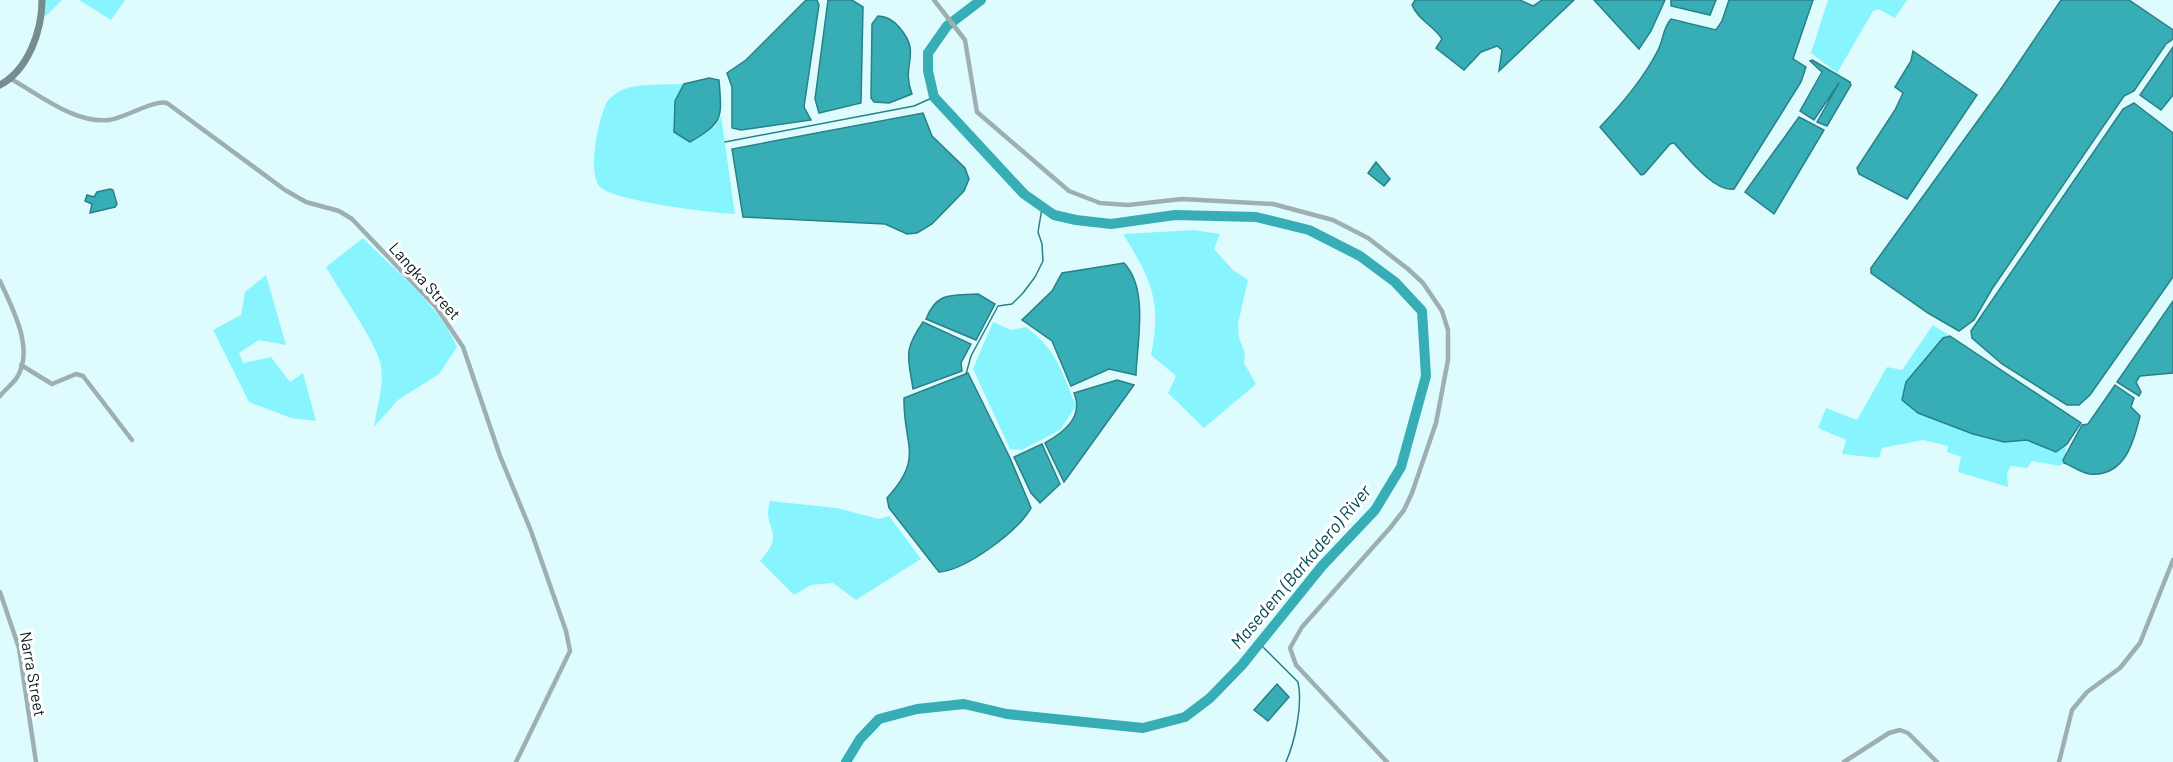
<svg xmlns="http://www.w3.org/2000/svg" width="2173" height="762" font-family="Barlow,sans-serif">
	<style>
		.green { fill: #88f5fe }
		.water { fill: #37adb6; stroke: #298087; stroke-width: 1.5 }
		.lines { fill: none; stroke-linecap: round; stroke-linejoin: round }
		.stream { stroke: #298087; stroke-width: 1.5 }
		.river { stroke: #37adb6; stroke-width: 10 }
		.street { stroke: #9faeb0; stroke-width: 4.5 }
		.secondary { stroke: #768c8e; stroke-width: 7 }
		.labels { text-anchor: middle; stroke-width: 6; stroke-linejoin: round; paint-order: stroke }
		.street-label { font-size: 16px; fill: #091718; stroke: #fff }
		.water-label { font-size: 18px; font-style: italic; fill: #00494d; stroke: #fff }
	</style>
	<rect width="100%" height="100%" fill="#defcfe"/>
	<g class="green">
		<path d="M45 0H62L45 17Z"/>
		<path d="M79 0H125L111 20Z"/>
		<path d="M1828 0H1907L1895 18 1878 9 1873 11 1837 73 1811 53Z"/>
		<path d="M684 84 675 101 714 128 721 116 735 214C712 213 614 201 600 187 587 173 598 119 607 102 609 98 620 90 624 89 642 83 666 85 684 84Z"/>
		<path d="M1194 230 1220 234 1214 249 1233 270 1248 280 1238 324 1239 338 1245 353 1244 363 1256 384 1204 428 1168 393 1176 376 1151 355C1162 301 1151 279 1123 234Z"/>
		<path d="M363 238C395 271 439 304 457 347L439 374 398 400 374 427C377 407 384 386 381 366 378 345 339 290 326 267Z"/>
		<path d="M266 275 286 345 259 340 239 353 243 363 271 357 290 382 303 373 316 421 291 418 249 402 213 330 241 315 245 292Z"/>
		<path d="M993 322 1011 330 1026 327C1058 351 1061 371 1076 406L1060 430 1022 450 1010 449 973 369Z"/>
		<path d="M1933 325 1950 336 1943 339 1906 382 1918 413 1973 434 2004 442 2027 440 2055 452 2067 444 2064 463 2060 466 2032 461 2027 468 2011 466 2007 473 2008 487 1958 472 1961 457 1947 452 1948 446 1923 440 1882 448 1879 458 1842 454 1846 440 1818 428 1826 408 1857 420 1887 367 1902 370Z"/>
		<path d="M770 501 837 508 879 519 889 516 921 559 856 600 833 583 811 585 794 595 760 561C788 530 761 530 770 501Z"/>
	</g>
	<g class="water">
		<path d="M806 0H817L819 5 804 107 811 120 741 130 732 128V87L727 73 746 60Z"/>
		<path d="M828 0H852L863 7 861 103 819 113 815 99Z"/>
		<path d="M1415 0H1520L1533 6 1542 0H1574L1499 71 1502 50 1497 46 1481 52 1464 70 1436 48 1442 39C1434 26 1418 20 1412 5Z"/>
		<path d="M1594 0H1665L1651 31 1639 49Z"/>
		<path d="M1671 0H1716L1710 15 1671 6Z"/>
		<path d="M1729 0H1813L1793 59 1806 67 1801 82 1734 189C1715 193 1686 156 1674 143L1670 144 1644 174 1641 175 1600 127C1621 105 1643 79 1657 52 1664 40 1662 29 1671 19L1716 30 1722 21Z"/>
		<path d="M2061 0H2129L2173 30V39L2166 44 2134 91 2124 96 1992 289 1974 320 1959 331 1928 313 1871 273V268L2003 86Z"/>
		<path d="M878 16C887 16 893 20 899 27 923 54 900 64 912 94L889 103 874 102 871 98 872 24Z"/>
		<path d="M2173 47V95L2161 110 2140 95Z"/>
		<path d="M1913 51 1977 95 1907 199 1859 174 1857 168 1895 110 1903 93 1895 87 1911 61Z"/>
		<path d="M1812 60 1850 82 1851 85 1827 126 1817 122 1839 83 1814 120 1800 111 1822 72 1810 61Z"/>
		<path d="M709 78 719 80C722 118 724 122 690 142L674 132 675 101 684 84Z"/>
		<path d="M2134 103 2173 133V277L2090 395 2079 405H2067L2002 364 1972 338 1971 331 2123 109Z"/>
		<path d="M923 113 932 136 965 168 969 179 964 191 932 224 917 233 907 234 885 224 743 217 732 149Z"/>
		<path d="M1799 117 1824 130 1774 214 1745 192Z"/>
		<path d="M1376 162 1390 179 1384 186 1368 173Z"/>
		<path d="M110 189 113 190 117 204 115 207 90 213 92 204 85 201 87 195 94 197 97 192Z"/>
		<path d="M1124 263C1149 289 1137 342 1136 375L1109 369 1071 386 1052 341 1022 320 1052 291 1062 273Z"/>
		<path d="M978 294 995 304 976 340 926 319C937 291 952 296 978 294Z"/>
		<path d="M2173 301V373L2140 376 2136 382 2141 392 2139 396 2117 382Z"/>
		<path d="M923 322 971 344 961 363 962 371 913 389C908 356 903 351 923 322Z"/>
		<path d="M1950 336 2081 423 2067 444 2056 452 2027 440 2004 442 1973 434 1918 413 1902 400 1906 382 1943 338Z"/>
		<path d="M968 373 1010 458 1031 508C1017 532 966 570 939 572L889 508 887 498C925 456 903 446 904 398Z"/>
		<path d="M1117 380 1134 385 1064 482 1045 443C1064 432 1084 417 1074 393Z"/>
		<path d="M2115 385 2134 398 2131 407 2140 416C2134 441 2125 477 2090 474 2081 473 2073 466 2064 463L2063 460 2082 425 2088 424Z"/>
		<path d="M1042 444 1060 484 1040 503 1031 493 1014 457Z"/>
		<path d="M1277 684 1289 697 1268 721 1254 710Z"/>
	</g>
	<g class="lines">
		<g class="stream">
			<path d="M725 142 914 106 934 97"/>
			<path d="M966 374 971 356 998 306 1012 304 1023 293 1035 277 1043 261 1042 244 1038 232 1042 208"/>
			<path d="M1259 643 1298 682C1303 705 1295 741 1286 762"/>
		</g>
		<path class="river" d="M846 762 860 739 879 719 917 709 964 704 1007 714 1143 728 1185 717 1210 698 1242 665 1322 566 1375 510 1401 467 1426 376 1422 311 1395 282 1360 256 1309 230 1256 217 1175 215 1111 224 1076 220 1054 215 1024 194 934 97 928 71V53L947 26 981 0"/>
		<g class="street">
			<path d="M934 0 965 40 977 112 1069 191 1100 203 1128 205 1182 199 1273 204 1333 220 1368 238 1408 269 1423 283 1442 311 1448 330V360L1436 423 1412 493 1404 510 1390 528 1302 627 1290 648 1296 665 1387 762"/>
			<path d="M11 79C40 95 75 124 109 120 125 118 155 99 167 103L285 190 306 202 339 211 352 219 436 307 463 347 500 456 531 531 566 631 570 651 516 762"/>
			<path d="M0 281C12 308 36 350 16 379 11 385 5 390 0 396"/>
			<path d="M21 365 52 384 76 374 83 376 132 440"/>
			<path d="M0 592 19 648 36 762"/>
			<path d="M1844 762 1889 733 1900 730 1908 733 1937 762"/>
			<path d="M2059 762 2072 710 2087 692 2120 668 2140 643 2173 560"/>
		</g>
		<path class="secondary" d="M0 85C28 70 42 31 42 0"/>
	</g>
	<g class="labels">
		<g class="street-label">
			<text transform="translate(425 281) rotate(48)" y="6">Langka Street</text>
			<text transform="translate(33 674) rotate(80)" y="6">Narra Street</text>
		</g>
		<g class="water-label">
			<text transform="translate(1301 567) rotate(-50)" y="6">Masedem (Barkadero) River</text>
		</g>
	</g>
</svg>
